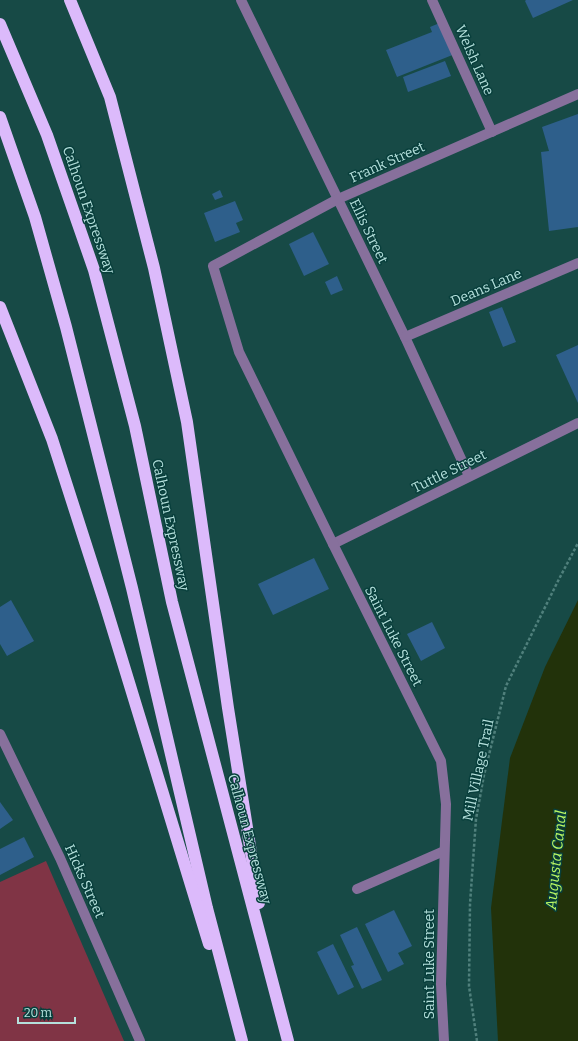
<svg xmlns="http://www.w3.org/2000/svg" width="578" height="1041" font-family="Bitter,serif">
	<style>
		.green { fill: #803445 }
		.water { fill: #22320a }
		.building { fill: #2e5f8b }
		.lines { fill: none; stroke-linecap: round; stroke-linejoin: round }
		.path { stroke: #50807c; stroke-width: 2.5; stroke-dasharray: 3 2; stroke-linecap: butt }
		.minor { stroke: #87709c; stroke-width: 10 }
		.highway { stroke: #dcbafb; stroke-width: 12 }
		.labels { text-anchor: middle; stroke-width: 3; stroke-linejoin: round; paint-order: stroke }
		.street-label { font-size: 14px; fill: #b5e0dc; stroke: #083f3c }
		.water-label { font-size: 15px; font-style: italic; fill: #bcf962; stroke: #083f3c }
	</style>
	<rect width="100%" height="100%" fill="#174a46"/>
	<path class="green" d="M46 861 124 1041H0V882Z"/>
	<path class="water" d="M578 600V1041H498L491 908 510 758 545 667Z"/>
	<g class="building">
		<path d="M526 0H573L533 18 525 1Z"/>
		<path d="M442 22 455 54 397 77 386 50 432 32 430 27Z"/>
		<path d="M445 61 451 76 408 92 403 77Z"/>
		<path d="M578 114V227L549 231 541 152 549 151 542 127Z"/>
		<path d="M220 190 223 197 215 200 212 194Z"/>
		<path d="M235 201 243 220 236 223 240 232 215 242 204 213Z"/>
		<path d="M313 232 329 264 304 276 289 244Z"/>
		<path d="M337 276 343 290 331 295 325 282Z"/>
		<path d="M502 307 516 342 503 347 489 312Z"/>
		<path d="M578 345V403L556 355Z"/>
		<path d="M314 558 329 589 273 615 258 584Z"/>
		<path d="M11 600 34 641 7 656 0 644V607Z"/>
		<path d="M432 622 445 648 421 661 407 634Z"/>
		<path d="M0 802 13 820 0 829Z"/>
		<path d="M24 837 34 857 0 875V849Z"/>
		<path d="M394 910 412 946 398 953 404 964 388 972 365 924Z"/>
		<path d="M357 927 382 980 362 989 351 966 354 965 340 935Z"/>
		<path d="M333 944 354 987 338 995 317 952Z"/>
	</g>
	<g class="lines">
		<path class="path" d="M477 1041 469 986 470 904 476 819 484 775 506 686 558 581 578 543"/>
		<g class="minor">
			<path d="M241 0 405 337 469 476"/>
			<path d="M432 0 492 132"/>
			<path d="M405 337 578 263"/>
			<path d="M333 544 578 423"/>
			<path d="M0 734 60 858 140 1041"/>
			<path d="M357 889 444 851"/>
			<path d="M444 1041 441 984 446 804 441 761 333 544 239 352 213 266 338 199 578 94"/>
		</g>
		<g class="highway">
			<path d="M70 0 110 97 154 268 187 422 228 708 259 903"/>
			<path d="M0 24 47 135 94 270 135 426 172 602 288 1041"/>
			<path d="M0 117 35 217 66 327 132 588 207 908 242 1041"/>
			<path d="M0 307 52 439 105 604 209 944"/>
		</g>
	</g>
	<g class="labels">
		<g class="street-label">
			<text transform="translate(475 60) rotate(66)" y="5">Welsh Lane</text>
			<text transform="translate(387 162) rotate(-24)" y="5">Frank Street</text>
			<text transform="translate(89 210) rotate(71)" y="5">Calhoun Expressway</text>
			<text transform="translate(369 231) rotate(64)" y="5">Ellis Street</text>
			<text transform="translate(486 287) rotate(-23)" y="5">Deans Lane</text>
			<text transform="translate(449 471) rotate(-26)" y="5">Tuttle Street</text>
			<text transform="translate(171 525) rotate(78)" y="5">Calhoun Expressway</text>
			<text transform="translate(394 636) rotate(63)" y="5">Saint Luke Street</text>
			<text transform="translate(478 770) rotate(-78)" y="5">Mill Village Trail</text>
			<text transform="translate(250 839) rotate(75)" y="5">Calhoun Expressway</text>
			<text transform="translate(85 881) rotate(66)" y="5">Hicks Street</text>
			<text transform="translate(429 964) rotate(-90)" y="5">Saint Luke Street</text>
		</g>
		<g class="water-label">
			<text transform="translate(556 860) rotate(-84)" y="5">Augusta Canal</text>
		</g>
	</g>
	<path d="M18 1017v6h57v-6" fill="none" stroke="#b5e0dc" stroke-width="2"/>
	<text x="24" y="1017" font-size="12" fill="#b5e0dc" stroke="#083f3c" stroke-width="3" paint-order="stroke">20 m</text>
</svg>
